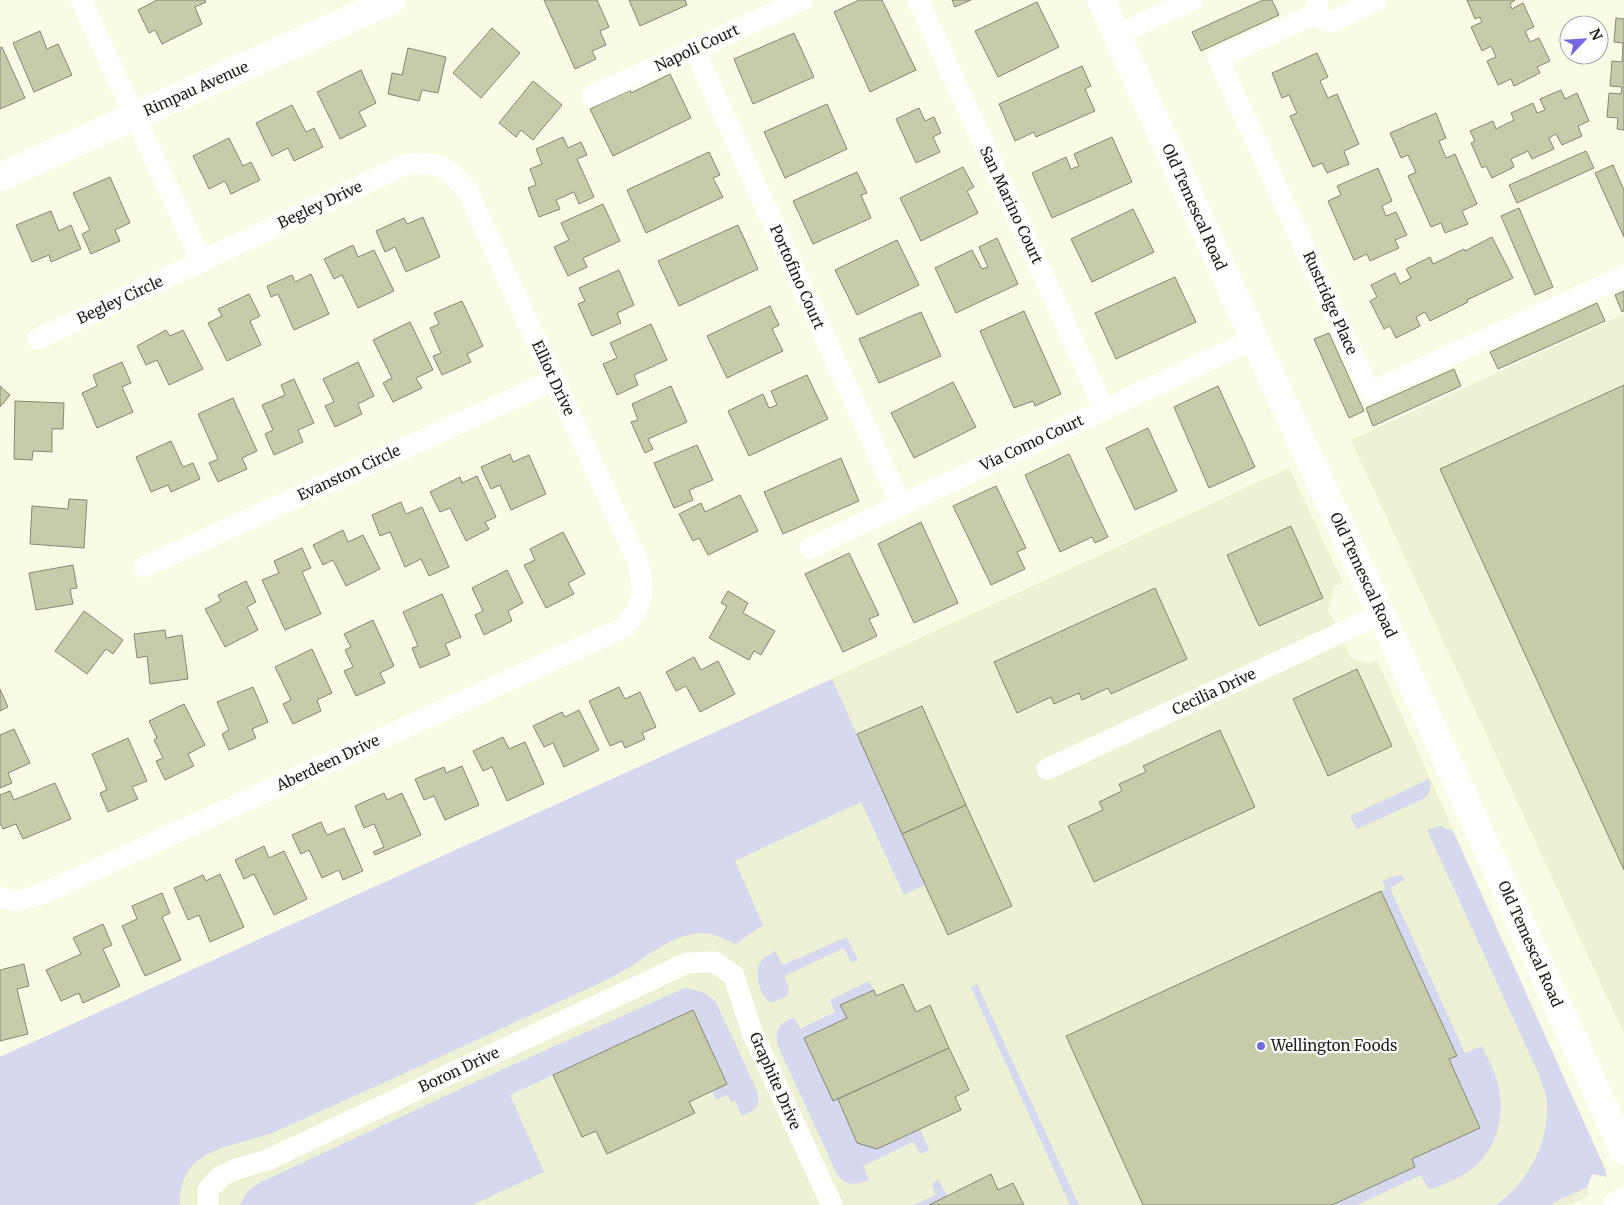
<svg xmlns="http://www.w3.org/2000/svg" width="1624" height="1205" font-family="Merriweather,serif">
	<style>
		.built { fill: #eef1d3 }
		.green { fill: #d6d8f0 }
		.building { fill: #c7cbaa; stroke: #858773 }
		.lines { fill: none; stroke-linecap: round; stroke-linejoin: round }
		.street { stroke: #fff; stroke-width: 21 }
		.secondary { stroke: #fff; stroke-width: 28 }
		.poi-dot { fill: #7268e2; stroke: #fff; stroke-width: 2 }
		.labels { text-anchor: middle; stroke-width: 4.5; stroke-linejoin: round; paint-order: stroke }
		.street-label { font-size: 15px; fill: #1d1e16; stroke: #fff }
		.poi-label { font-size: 15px; fill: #1d1e16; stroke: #fff; text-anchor: start }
	</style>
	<rect width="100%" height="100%" fill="#f9fbe5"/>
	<g class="built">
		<path d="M1624 314V1034L1351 440Z"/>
		<path d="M1289 468 1343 583 1335 586 1328 609 1351 658 1369 664 1377 660 1605 1169 1607 1177 1592 1174 1587 1187 1590 1195 1569 1205H0V1057L642 766Z"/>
	</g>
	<g class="green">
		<path d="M832 679 925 885 904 895 861 802 735 861 763 925 736 944C725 939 712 932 700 933 670 936 648 956 623 971 601 984 575 994 552 1005 462 1047 372 1089 281 1129 254 1142 225 1142 200 1159 185 1168 179 1189 180 1205H0V1057Z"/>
		<path d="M1429 779C1432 788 1430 794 1423 799L1357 829 1350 816Z"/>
		<path d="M1440 826 1453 831 1605 1169 1607 1177 1592 1174 1587 1187 1553 1203V1205H1496C1529 1182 1553 1137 1546 1096 1544 1087 1540 1078 1537 1070L1427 830Z"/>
		<path d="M1401 875 1405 880 1390 888 1465 1053 1482 1046C1487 1057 1494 1069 1497 1081 1507 1114 1497 1152 1468 1172 1457 1179 1444 1184 1433 1189H1428L1421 1175 1357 1205H1332L1415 1167 1412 1159 1480 1127 1449 1059 1456 1056 1381 891 1386 889 1382 881 1394 876Z"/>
		<path d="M847 937 858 960 853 962 850 961 844 948 784 976 789 988 787 996C782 998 776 1002 772 1002 761 1002 756 976 758 967 760 959 769 955 775 951L783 965Z"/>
		<path d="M869 981 874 990 841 1005 847 1018 804 1039 833 1101 838 1099 857 1143 877 1149 920 1129 929 1150 921 1154 913 1142 863 1166 869 1180C856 1185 846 1187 837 1174L778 1046C774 1028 779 1025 794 1017L800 1029 835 1012 830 1000Z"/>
		<path d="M977 984 1079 1205H1070L971 987Z"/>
		<path d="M685 988C698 990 707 992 716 1002L757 1091C761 1107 755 1110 742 1116L735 1101 731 1102 728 1095 716 1100 712 1091 727 1084 692 1010 510 1095 544 1172 472 1205H240L248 1191 259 1183 499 1071Z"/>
		<path d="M938 1179 947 1196 929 1205H914L935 1195 932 1184Z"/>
	</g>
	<g class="building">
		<path d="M157 0H205L206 2 195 7 202 24 162 44 155 30 149 33 138 10Z"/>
		<path d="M544 0H597L609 27 600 31 606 45 592 51 596 59 575 69Z"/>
		<path d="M629 0H685L687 5 640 26Z"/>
		<path d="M859 0H882L916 70 870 92 834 12Z"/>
		<path d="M952 0H971L955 7Z"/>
		<path d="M1263 0H1272L1279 15 1201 51 1192 32Z"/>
		<path d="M1467 0H1515L1510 4 1512 9 1523 3 1534 27 1525 31 1530 42 1539 38 1550 61 1537 67 1540 73 1514 86 1511 79 1498 85 1487 61 1496 57 1491 46 1482 51 1471 27 1482 22 1480 17 1475 19Z"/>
		<path d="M1037 2 1059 47 998 77 975 31Z"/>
		<path d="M1616 18 1624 19V130L1617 129 1618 118 1607 117 1609 93 1621 94 1622 87 1610 86 1612 61 1622 62 1623 43 1614 42Z"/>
		<path d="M492 28 520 53 481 98 453 73Z"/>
		<path d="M40 31 47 49 58 44 72 75 34 92 13 43Z"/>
		<path d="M794 33 814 77 753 104 734 59Z"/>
		<path d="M2 47 25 98 0 109V48Z"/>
		<path d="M408 48 446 57 438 93 422 90 419 101 388 94 392 73 402 75Z"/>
		<path d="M1317 53 1328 77 1320 81 1328 98 1337 94 1359 144 1344 151 1349 164 1327 173 1322 163 1313 167 1290 116 1297 113 1289 95 1282 98 1272 73Z"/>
		<path d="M1082 66 1091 86 1085 89 1095 111 1036 137 1034 132 1015 141 999 104Z"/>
		<path d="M361 70 376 103 359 112 366 126 340 139 317 92Z"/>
		<path d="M670 74 691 118 613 156 590 109 630 90 631 93Z"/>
		<path d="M533 81 562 105 533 140 521 130 516 137 499 123Z"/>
		<path d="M1561 90 1565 99 1577 93 1589 121 1578 126 1582 136 1562 145 1556 134 1549 138 1554 149 1532 159 1528 151 1511 159 1514 167 1492 178 1486 166 1482 168 1471 143 1475 141 1470 131 1493 121 1496 129 1514 120 1511 113 1533 103 1537 113 1545 110 1540 99Z"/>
		<path d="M827 104 847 149 785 178 764 132Z"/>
		<path d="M292 105 306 132 314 128 323 147 294 161 288 148 272 156 256 123Z"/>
		<path d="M919 108 925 121 934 117 941 133 933 137 940 152 916 163 896 119Z"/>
		<path d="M1436 113 1446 138 1439 141 1446 158 1455 154 1477 204 1462 211 1468 224 1445 233 1441 223 1431 227 1408 176 1416 172 1408 155 1401 158 1390 133Z"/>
		<path d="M563 137 568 148 581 142 587 155 577 159 594 197 579 204 574 192 556 200 560 209 539 217 528 188 536 185 530 169 542 164 536 149Z"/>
		<path d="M1112 137 1132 182 1052 218 1032 173 1066 157 1071 169 1079 166 1074 154Z"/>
		<path d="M229 138 243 166 251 162 260 180 231 194 225 181 209 189 193 156Z"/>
		<path d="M1586 151 1594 168 1517 203 1509 185Z"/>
		<path d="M709 152 720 175 713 178 723 197 646 233 627 190Z"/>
		<path d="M1613 165 1624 190V237L1595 173Z"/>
		<path d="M963 167 974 187 967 191 978 213 921 241 900 198Z"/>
		<path d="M1378 168 1392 201 1382 206 1386 216 1396 212 1407 235 1395 240 1399 248 1370 261 1367 254 1354 260 1328 201 1341 195 1337 186Z"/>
		<path d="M857 172 867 193 861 195 871 218 813 244 793 201Z"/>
		<path d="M110 177 130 223 115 230 120 241 91 254 82 234 90 230 73 193Z"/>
		<path d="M603 204 620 241 583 258 587 267 568 276 554 247 569 240 561 223Z"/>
		<path d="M1519 208 1553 287 1535 295 1501 216Z"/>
		<path d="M1133 209 1154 252 1092 282 1071 239Z"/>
		<path d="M51 211 59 231 71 225 81 249 51 262 49 255 32 262 16 225Z"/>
		<path d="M423 217 440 257 406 272 395 247 385 252 376 231 404 218 407 224Z"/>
		<path d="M738 225 758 269 679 306 658 261Z"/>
		<path d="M1492 237 1513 278 1467 300 1468 302 1430 321 1425 312 1416 317 1420 326 1396 338 1390 326 1384 329 1370 301 1377 297 1371 285 1395 273 1400 284 1411 278 1406 269 1430 257 1433 264 1464 249 1465 251Z"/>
		<path d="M997 238 1018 284 956 313 935 268 972 250 982 269 988 267 979 247Z"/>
		<path d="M897 240 919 285 857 315 835 270Z"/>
		<path d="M353 245 358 257 374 250 394 291 358 308 342 275 334 279 324 259Z"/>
		<path d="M619 270 634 305 617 313 621 323 592 336 578 304 585 301 579 288Z"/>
		<path d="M311 274 329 314 294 330 278 294 271 297 267 286 292 275 295 282Z"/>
		<path d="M1175 277 1196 322 1116 359 1095 313Z"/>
		<path d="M1624 291V311L1622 312 1615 295Z"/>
		<path d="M249 294 260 316 250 321 261 345 227 361 208 323 222 316 218 309Z"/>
		<path d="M462 301 483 346 467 354 471 362 442 375 433 356 441 353 430 328 439 324 434 313Z"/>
		<path d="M1597 303 1605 321 1498 369 1490 352Z"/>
		<path d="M770 306 779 325 772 329 783 351 727 378 707 336Z"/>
		<path d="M1024 311 1061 394 1035 406 1033 401 1014 408 980 331Z"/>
		<path d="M921 312 941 356 879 383 859 339Z"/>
		<path d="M410 322 433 370 416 378 422 388 393 402 383 383 392 378 373 340Z"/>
		<path d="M651 324 667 360 634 375 638 385 617 395 603 364 617 358 610 343Z"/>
		<path d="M166 330 170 336 183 330 203 369 169 385 157 360 146 365 137 346Z"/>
		<path d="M1329 333 1364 411 1349 418 1314 339Z"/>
		<path d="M122 362 131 383 122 387 133 412 97 428 82 393 97 386 93 375Z"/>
		<path d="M358 362 374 396 358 404 362 414 335 427 325 406 334 402 323 379Z"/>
		<path d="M1454 369 1461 386 1373 426 1366 408Z"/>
		<path d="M807 375 828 419 749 456 728 411 763 394 769 408 777 405 771 391Z"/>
		<path d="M294 379 314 423 298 430 303 442 274 455 265 434 273 430 262 405 285 395 281 385Z"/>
		<path d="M953 382 976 427 914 458 891 413Z"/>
		<path d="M1624 385V870L1440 469Z"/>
		<path d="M0 386 10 395 0 407Z"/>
		<path d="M671 386 687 422 648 439 653 449 645 453 631 422 638 420 632 404Z"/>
		<path d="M1218 386 1255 467 1209 488 1174 407Z"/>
		<path d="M233 398 257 451 242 458 247 469 218 482 209 463 218 459 198 414Z"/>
		<path d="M15 401 64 403 63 429H52V452L33 451 32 460 14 459Z"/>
		<path d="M1148 428 1177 491 1135 510 1106 448Z"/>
		<path d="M171 441 183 467 193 463 200 479 171 492 168 485 151 492 136 457Z"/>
		<path d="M697 445 713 480 689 490 693 500 674 508 654 463Z"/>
		<path d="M510 454 513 462 529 455 546 494 511 510 500 485 491 489 481 467Z"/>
		<path d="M1069 454 1108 537 1095 543 1092 537 1060 552 1025 475Z"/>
		<path d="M841 458 859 501 783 534 764 492Z"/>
		<path d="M477 476 496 517 485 522 489 529 466 541 450 508 440 512 430 492 460 477 462 483Z"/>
		<path d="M996 486 1026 548 1017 552 1025 569 991 585 953 506Z"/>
		<path d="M740 495 758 531 708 555 699 538 693 541 679 514 701 503 705 512Z"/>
		<path d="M69 499 87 500 84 548 30 544 32 506 68 509Z"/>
		<path d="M401 502 406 514 422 507 449 567 429 576 421 559 405 567 390 532 380 536 372 515Z"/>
		<path d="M921 522 958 603 914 623 878 544Z"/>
		<path d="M1291 526 1323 598 1259 626 1227 555Z"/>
		<path d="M343 530 348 542 363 535 380 569 346 586 333 560 323 565 313 545Z"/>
		<path d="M563 532 585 574 568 583 574 594 546 608 524 565 535 560 530 549Z"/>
		<path d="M302 548 311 568 302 572 321 614 285 630 262 580 279 573 274 561Z"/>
		<path d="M849 553 879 615 869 619 877 636 843 652 805 574Z"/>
		<path d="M73 565 77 588 70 589 73 604 36 610 29 573Z"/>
		<path d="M507 570 523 603 508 611 512 621 484 635 475 615 483 611 472 588Z"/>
		<path d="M246 581 256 602 247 607 258 630 225 647 205 609 221 601 218 595Z"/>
		<path d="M1155 588 1187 659 1111 694 1108 688 1082 700 1079 693 1054 704 1051 697 1017 713 994 662Z"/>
		<path d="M728 591 748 603 743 613 775 631 761 655 754 651 749 660 709 638 727 606 721 603Z"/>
		<path d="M442 594 461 637 445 644 450 655 420 668 412 648 418 646 403 612Z"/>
		<path d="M84 611 123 640 113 654 106 649 87 674 55 651Z"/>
		<path d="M373 620 394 666 380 673 385 683 356 696 344 671 353 667 345 650 351 647 344 634Z"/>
		<path d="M165 630 166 638 182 635 188 679 150 684 147 656 137 658 134 634Z"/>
		<path d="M312 649 332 693 317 700 321 711 293 724 283 704 291 700 275 667Z"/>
		<path d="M694 657 701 670 718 661 735 694 700 712 686 686 676 691 666 672Z"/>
		<path d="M1357 669 1392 746 1328 776 1293 699Z"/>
		<path d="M253 687 268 722 252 729 256 738 229 750 222 734 229 730 217 702Z"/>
		<path d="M619 687 625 699 640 692 656 727 642 733 645 739 625 748 622 741 610 746 589 701Z"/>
		<path d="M0 689 8 707 0 711Z"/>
		<path d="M184 704 205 745 188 754 194 766 165 780 156 761 163 758 154 740 157 738 149 721Z"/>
		<path d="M922 706 966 805 902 834 857 734Z"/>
		<path d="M579 710 599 750 564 767 553 743 544 747 533 726 562 712 565 717Z"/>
		<path d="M14 729 30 763 8 773 12 783 0 788V735Z"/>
		<path d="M1220 730 1255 807 1094 882 1068 826 1103 810 1099 802 1122 791 1119 784 1146 772 1143 766Z"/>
		<path d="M503 737 509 749 525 742 544 784 507 801 492 767 483 771 473 751Z"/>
		<path d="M128 738 147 781 132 787 138 799 108 812 100 793 107 790 92 754Z"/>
		<path d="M462 766 479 805 445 820 434 796 424 800 415 779 444 767 446 773Z"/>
		<path d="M55 783 71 819 23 839 16 824 3 829 0 823V795L10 791 14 800Z"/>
		<path d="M384 793 387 800 402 793 421 835 375 855 373 852 384 847 374 824 364 828 355 806Z"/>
		<path d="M966 805 1012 906 948 935 902 834Z"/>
		<path d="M321 822 327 835 344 828 363 871 343 880 339 870 322 878 309 850 301 854 292 835Z"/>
		<path d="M264 846 269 858 284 851 307 899 274 915 254 874 244 879 235 860Z"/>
		<path d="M220 874 244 927 210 942 199 915 188 920 174 888 203 875 206 881Z"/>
		<path d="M1381 891 1457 1056 1449 1059 1480 1128 1412 1159 1415 1167 1332 1205H1143L1066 1036Z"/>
		<path d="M162 893 170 913 162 917 181 960 145 976 122 926 137 919 132 906Z"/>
		<path d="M103 924 112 945 103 949 120 986 83 1003 79 993 61 1001 46 970 81 954 73 938Z"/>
		<path d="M24 964 29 986 17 989 28 1034 0 1041V970Z"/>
		<path d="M903 984 916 1012 930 1005 949 1048 833 1101 804 1038 847 1018 840 1005 874 990 876 996Z"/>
		<path d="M693 1010 727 1084 689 1102 695 1113 607 1154 596 1131 582 1137 553 1075Z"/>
		<path d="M949 1048 969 1090 955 1097 961 1110 877 1149 857 1143 838 1099Z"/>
		<path d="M991 1174 998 1190 1013 1183 1024 1205H929Z"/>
	</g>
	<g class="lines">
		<g class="street">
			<path d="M81 0 202 262"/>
			<path d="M918 0 1104 409"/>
			<path d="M1318 0 1315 14 1331 22 1377 0"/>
			<path d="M1315 14 1218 58 1370 392 1624 276"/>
			<path d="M1117 35 1192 0"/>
			<path d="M694 49 901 505"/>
			<path d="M592 96 802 0"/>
			<path d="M810 548 1254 339"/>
			<path d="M144 567 554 380"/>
			<path d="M1047 769 1381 614"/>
			<path d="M0 897 18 901 42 894 625 627C644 602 646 590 637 560L467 190C446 164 437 162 404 165L38 339"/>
			<path d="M208 1205V1190L221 1176 237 1169 267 1160 687 963 715 962 734 976 752 1032 832 1205"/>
		</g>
		<g class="secondary">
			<path d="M1101 0 1254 339 1381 614 1624 1152"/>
			<path d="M0 177 392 0"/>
			<path d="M1617 1205 1624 1202"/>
		</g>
	</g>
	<circle class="poi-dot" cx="1261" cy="1046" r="5"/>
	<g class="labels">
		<g class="street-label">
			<text transform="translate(697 48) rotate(-25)" y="5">Napoli Court</text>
			<text transform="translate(196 89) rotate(-24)" y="5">Rimpau Avenue</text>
			<text transform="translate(320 205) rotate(-25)" y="5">Begley Drive</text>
			<text transform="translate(1011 205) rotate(65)" y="5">San Marino Court</text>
			<text transform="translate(1194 207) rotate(66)" y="5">Old Temescal Road</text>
			<text transform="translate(797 277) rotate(66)" y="5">Portofino Court</text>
			<text transform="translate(120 300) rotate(-25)" y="5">Begley Circle</text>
			<text transform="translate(1330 303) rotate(66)" y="5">Rustridge Place</text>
			<text transform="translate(553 378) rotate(65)" y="5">Elliot Drive</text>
			<text transform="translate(1032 443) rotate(-25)" y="5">Via Como Court</text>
			<text transform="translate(349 473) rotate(-25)" y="5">Evanston Circle</text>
			<text transform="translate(1363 575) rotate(65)" y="5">Old Temescal Road</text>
			<text transform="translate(1214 692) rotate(-25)" y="5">Cecilia Drive</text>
			<text transform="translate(328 763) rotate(-25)" y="5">Aberdeen Drive</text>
			<text transform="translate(1530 944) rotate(66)" y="5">Old Temescal Road</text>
			<text transform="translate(459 1070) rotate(-25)" y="5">Boron Drive</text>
			<text transform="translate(775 1081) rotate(66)" y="5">Graphite Drive</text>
		</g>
		<g class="poi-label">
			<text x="1271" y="1051">Wellington Foods</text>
		</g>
	</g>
	<g transform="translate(1584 40) rotate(65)"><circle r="24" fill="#ffffff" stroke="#a5a5a2"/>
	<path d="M0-4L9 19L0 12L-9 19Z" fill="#7268e2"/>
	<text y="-8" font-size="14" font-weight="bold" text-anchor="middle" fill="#1d1e16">N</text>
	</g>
</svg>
